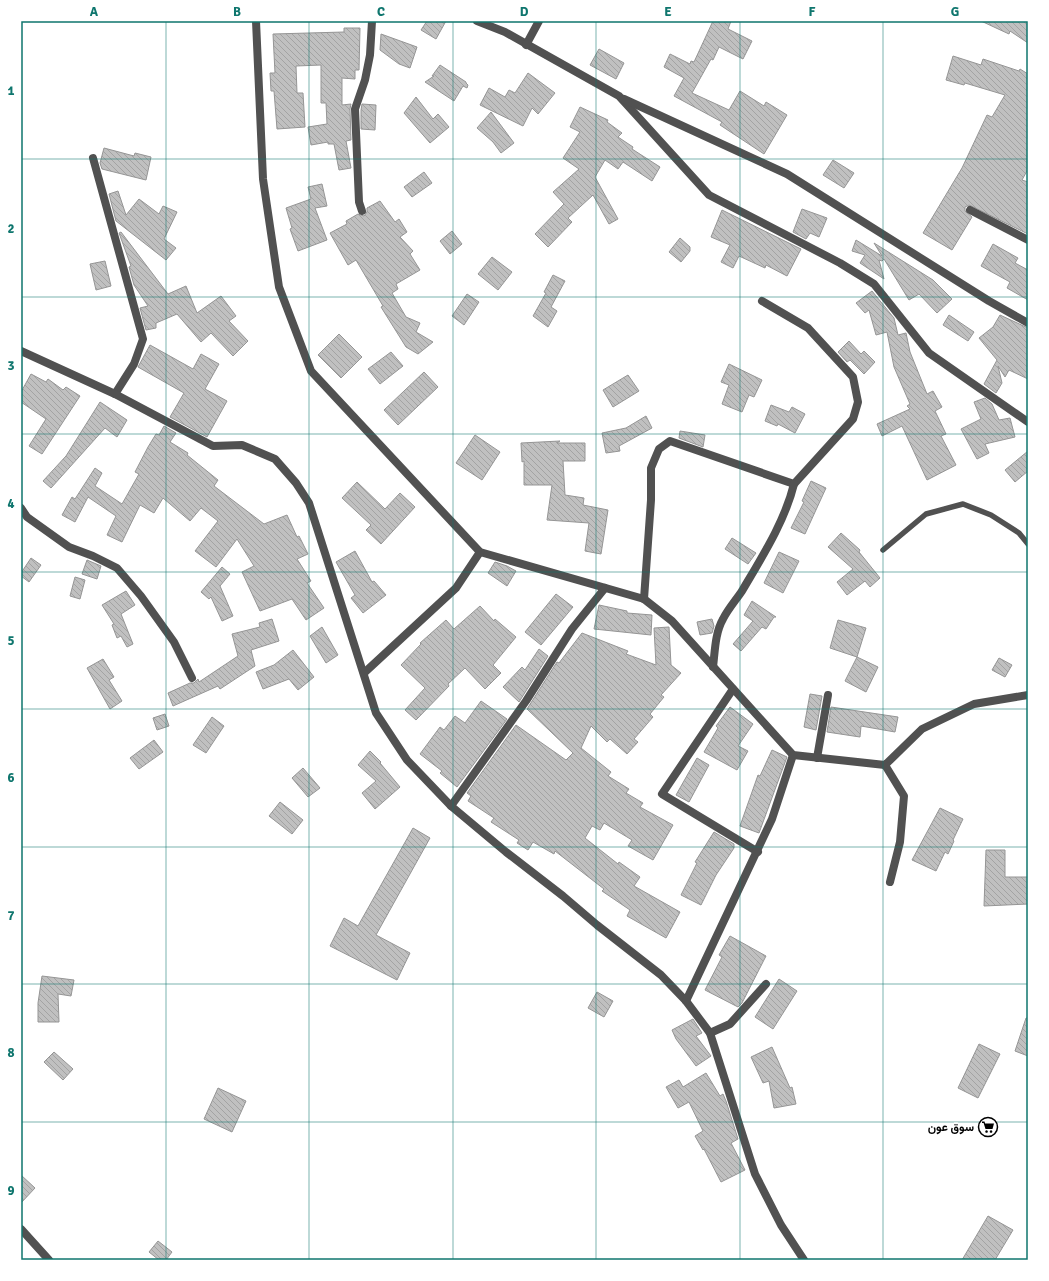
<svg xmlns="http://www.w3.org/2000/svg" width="1049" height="1281" font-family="Signika,Vazirmatn,sans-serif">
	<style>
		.building { fill: url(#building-back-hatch); stroke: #959595 }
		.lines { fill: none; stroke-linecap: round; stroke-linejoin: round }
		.service { stroke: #515151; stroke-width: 5.5 }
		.minor { stroke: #515151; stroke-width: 8 }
		.grid { fill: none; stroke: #0f766e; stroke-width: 1; stroke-opacity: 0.55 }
		.labels { text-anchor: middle; stroke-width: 3; stroke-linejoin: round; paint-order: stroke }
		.poi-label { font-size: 12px; font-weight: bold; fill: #000; stroke: #fff; text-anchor: end }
		.neatline { fill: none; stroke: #0f766e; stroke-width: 1.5 }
		.grid-label { font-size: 13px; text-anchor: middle; font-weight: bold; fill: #0f766e }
	</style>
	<defs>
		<pattern id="building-back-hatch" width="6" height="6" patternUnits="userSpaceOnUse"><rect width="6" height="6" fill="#c0c0c0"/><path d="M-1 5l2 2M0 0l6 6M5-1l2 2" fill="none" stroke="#a3a3a3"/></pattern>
	</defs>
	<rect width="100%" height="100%" fill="#fff"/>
	<g class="building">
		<path d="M427 21H446L436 39 421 30Z"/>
		<path d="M713 21H731L728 29 752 41 743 59 719 47 713 60 711 59 692 93 729 110 740 91 764 106 766 102 787 115 764 154 720 125 722 122 674 96 684 78 664 67 670 54 690 64 691 61 694 62Z"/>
		<path d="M981 21H1028V43L1010 31 1009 34Z"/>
		<path d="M344 28H360L359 70H355V79L342 78V105L351 104 350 109 351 140 346 141 351 168 339 170 334 144H328V142L311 145 308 127 327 124 326 103H321V65L296 66 297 93H303L305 127 277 129 274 91H271L270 73H275L273 34 344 32Z"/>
		<path d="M381 34 417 47 410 68 399 64 380 50Z"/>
		<path d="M599 49 624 63 616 79 590 65Z"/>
		<path d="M953 56 981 65 983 59 1019 71 1020 69 1028 74V169L1022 180 1028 182V234L969 205 965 207V211L972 217 952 250 923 233 962 168 987 115 992 117 1005 95 965 83 964 85 946 80Z"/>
		<path d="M440 65 466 82V83L468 85 467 88 463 86 454 101 425 82 434 76H432Z"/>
		<path d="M528 73 555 93 538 114 532 108 523 126 480 105 489 88 505 97 509 90 515 93Z"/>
		<path d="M416 97 433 119 438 114 449 127 430 143 404 113Z"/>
		<path d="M362 104 376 105 375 130 361 129V110Z"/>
		<path d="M580 107 608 120 607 122 622 133 618 137 633 147 632 149 660 167 652 181 623 162 618 169 605 160 595 177 618 219 609 224 593 195 568 218 572 222 548 247 535 234 564 204 553 192 579 169 563 158 580 132 570 127Z"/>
		<path d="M491 112 514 143 501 153 493 142 477 128Z"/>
		<path d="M104 148 134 156 135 153 151 157 146 180 102 169 100 163Z"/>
		<path d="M833 160 854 173 844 188 823 175Z"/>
		<path d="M424 172 432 183 412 197 404 187Z"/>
		<path d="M322 184 327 206 315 208 327 240 298 251 290 229 292 228 286 208 311 199 308 187Z"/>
		<path d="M118 191 126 215 139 199 159 214 163 206 177 212 164 239 176 248 166 260 116 221 109 194Z"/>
		<path d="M380 201 395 222 399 219 407 232 400 237 413 251 410 254 420 270 396 284 398 289 392 293 406 317 420 323 416 332 433 342 418 354 406 347 381 307 383 306 356 260 348 265 330 233 347 224 346 221 358 214 364 216 367 212V208Z"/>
		<path d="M802 209 827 218 819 237 810 233 806 239 793 232Z"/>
		<path d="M722 210 801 249 787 276 766 265 765 268 739 256 733 268 721 262 730 245 711 237Z"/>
		<path d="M452 231 462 244 450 254 440 241Z"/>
		<path d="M121 232 168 294 186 286 197 313 221 296 236 316 229 321 248 341 233 356 211 333 201 342 177 314 156 323V328L146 330 140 308 148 306 134 285 129 267 131 266 119 233Z"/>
		<path d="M680 238 690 247V251L681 262 669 252Z"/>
		<path d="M856 240 882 256 874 243 933 280 952 299 937 313 919 294 909 300 884 259 882 261 879 260 884 279 860 263 865 255 852 251Z"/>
		<path d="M993 244 1018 258 1015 263 1028 270V300L1007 288 1010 282 981 266Z"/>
		<path d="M492 257 512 272 498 290 478 274Z"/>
		<path d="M105 261 111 286 96 290 90 264Z"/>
		<path d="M553 275 565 281 551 307 557 311 548 327 533 316 546 293 544 292Z"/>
		<path d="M872 291 894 318 898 335 906 333 910 352 927 394 933 391 942 407 935 411 946 434 941 436 956 465 927 480 902 426 882 436 877 424 910 409 907 406 910 404 894 367 887 332 876 335 869 310 865 313 856 303Z"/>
		<path d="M467 294 479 302 464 325 452 316Z"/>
		<path d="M949 315 974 332 968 341 943 325Z"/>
		<path d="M1000 315 1028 328V379L1009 370 1005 377 998 366 1002 383 996 393 984 384 997 360 979 338 993 327Z"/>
		<path d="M339 334 362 357 341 378 318 355Z"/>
		<path d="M849 341 861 354 864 351 875 362 864 374 850 360 847 362 838 352Z"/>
		<path d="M150 345 193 369 201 354 219 364 205 389 227 401 207 437 170 417 184 393 138 367Z"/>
		<path d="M391 352 403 366 380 384 368 369Z"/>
		<path d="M729 364 762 380 754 397 749 395 742 412 722 404 729 385 721 382Z"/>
		<path d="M424 372 438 387 398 425 384 410Z"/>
		<path d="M31 374 46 382 48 379 63 390 66 387 80 396 42 454 29 446 46 419 21 402V392Z"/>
		<path d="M628 375 639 391 613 407 603 390Z"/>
		<path d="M985 398 992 404 999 420 1010 418 1015 437 985 444 989 453 977 459 961 429 981 419 974 402Z"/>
		<path d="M100 402 127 420 117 437 105 428 51 488 43 481 66 456Z"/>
		<path d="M771 405 789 412 792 407 805 414 795 433 778 424 777 426 765 421Z"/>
		<path d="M646 416 652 428 619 446 620 451 606 453 602 433 626 428Z"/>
		<path d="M164 426 176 433 170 442 188 453 187 455 218 480 214 486 264 524 287 515 297 537 299 536 308 554 297 559 311 581 307 583 324 608 306 620 292 599 260 611 242 572 254 566 237 539 216 567 195 551 218 521 201 508 190 521 163 498 154 513 140 505 122 542 107 535 116 516 88 497 75 522 62 515 72 497 75 499 95 468 102 473 95 486 122 504 139 474 135 472 148 447 156 434 159 435Z"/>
		<path d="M680 431 705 435 703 447 679 438Z"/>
		<path d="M475 435 500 452 482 480 456 463Z"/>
		<path d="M560 441 557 443H585V461H563L565 495 584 498 583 505 608 510 601 554 585 551 589 523 547 520 552 485H524V461L522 462 521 443Z"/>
		<path d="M1028 451V471L1015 482 1005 470Z"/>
		<path d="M811 481 826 488 805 534 791 528 804 502 802 501Z"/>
		<path d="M357 482 385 509 400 493 415 507 381 544 366 530 371 525 342 498Z"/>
		<path d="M841 533 860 550 859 552 880 578 870 587 865 581 847 595 837 582 853 569 828 547Z"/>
		<path d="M732 538 756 553 748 564 725 549Z"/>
		<path d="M355 551 372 582 374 581 386 595 363 613 351 598 355 595 336 562Z"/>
		<path d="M779 552 799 561 783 593 764 583Z"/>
		<path d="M31 558 41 565 29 582 21 576V573Z"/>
		<path d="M87 560 101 566 97 579 82 574Z"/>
		<path d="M495 562 507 566 516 571 507 586 488 573Z"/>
		<path d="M222 567 230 574 220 586 233 616 222 621 211 597 209 599 201 592Z"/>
		<path d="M75 577 85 580 80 599 70 596Z"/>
		<path d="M126 591 135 605 121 614 133 644 127 647 121 636 117 638 112 625 114 624 102 605Z"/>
		<path d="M556 594 573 607 541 645 525 632Z"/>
		<path d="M752 601 776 617H774L766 629 762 627 741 651 733 644 753 621 744 615Z"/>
		<path d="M599 605 627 611V613L652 615 651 635 594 629Z"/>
		<path d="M480 606 494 621 495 619 516 637 493 665 501 673 485 689 465 668 448 684 449 686 416 720 405 710 425 688 401 665 421 644 420 643 446 620 454 629Z"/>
		<path d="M272 619 279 641 251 650 255 666 220 689 218 686 173 706 168 693 190 683H194L198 679 199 682 238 656 232 634 260 627 259 623Z"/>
		<path d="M712 619 714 626 712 633 700 635 697 622Z"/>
		<path d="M838 620 866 628 857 657 830 648Z"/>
		<path d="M322 627 338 655 326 663 310 636Z"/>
		<path d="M669 627 671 665 681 673 661 695 664 697 650 714 653 717 634 739 638 742 627 754 610 739 607 742 591 726 581 748 611 772 608 776 629 789 626 793 643 803 640 807 673 825 653 860 628 846 632 840 604 823 600 830 592 826 585 838 618 864 619 862 640 877 634 886 680 912 666 938 627 916 630 910 602 891 604 889 555 851 554 854 533 842 528 850 517 843 519 840 491 822 494 818 468 801 471 796 467 793 516 725 566 760 573 753 527 709 557 662 559 663 582 633 628 651 626 654 656 665 654 628Z"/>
		<path d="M539 649 548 656 519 702 503 687 522 667 525 670Z"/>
		<path d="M293 650 314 677 298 690 289 679 263 689 256 672 274 665Z"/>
		<path d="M857 657 878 667 866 692 845 681Z"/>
		<path d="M999 658 1012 665 1005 677 992 670Z"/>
		<path d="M103 659 114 677 109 680 122 701 110 709 87 668Z"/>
		<path d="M810 694 822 696 816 730 804 727Z"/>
		<path d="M481 701 507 719 457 787 440 773 442 771 420 754 440 727 444 730 455 716 465 723Z"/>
		<path d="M730 707 753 724 738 746 748 751 737 770 704 752 718 728 716 726Z"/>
		<path d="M831 707 898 717 895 732 861 726 860 737 827 732Z"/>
		<path d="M165 714 169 726 157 730 153 718Z"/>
		<path d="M212 717 224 726 206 753 193 745Z"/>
		<path d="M154 740 163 752 139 769 130 758Z"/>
		<path d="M772 750 787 757 759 833 740 826 758 775 760 776Z"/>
		<path d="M370 751 381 762 380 763 400 787 375 809 362 793 376 781 358 765Z"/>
		<path d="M697 758 709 765 689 802 676 795Z"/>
		<path d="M303 768 320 788 308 797 292 778Z"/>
		<path d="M280 802 303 820 292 834 269 816Z"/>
		<path d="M940 808 963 819 953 840 954 841 948 854 945 852 936 871 912 860Z"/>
		<path d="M413 828 430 838 376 935 410 953 397 980 330 946 344 918 358 926Z"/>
		<path d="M714 832 734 844V848L716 875 701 905 681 895 697 863 695 862Z"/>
		<path d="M986 850H1005V877H1028V904L984 906Z"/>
		<path d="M730 936 766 956 742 1003 738 1007 705 990 722 957 719 955Z"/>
		<path d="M42 976 74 980 71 996 58 994 59 1022H38V1003Z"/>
		<path d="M779 979 797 991 773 1029 755 1017Z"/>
		<path d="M597 992 613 1001 604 1017 588 1008Z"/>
		<path d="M1026 1018H1028V1056L1015 1051Z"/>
		<path d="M693 1019 702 1033 696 1036 711 1056 696 1066 676 1039 672 1030Z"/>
		<path d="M979 1044 1000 1054 978 1098 958 1088Z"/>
		<path d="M772 1047 790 1088 792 1087 796 1104 774 1108 769 1081 763 1083 751 1057Z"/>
		<path d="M54 1052 73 1069 63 1080 44 1062Z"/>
		<path d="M706 1073 720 1096 723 1094 726 1101 738 1139 731 1143 745 1170 721 1182 704 1149 703 1150 695 1136 703 1131 689 1102 678 1108 666 1087 679 1080 683 1087Z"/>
		<path d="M218 1088 246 1101 232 1132 204 1119Z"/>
		<path d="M21 1175 35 1188 21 1203Z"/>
		<path d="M988 1216 1013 1230 995 1260H962Z"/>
		<path d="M158 1241 172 1252 166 1260H159L149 1252Z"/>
	</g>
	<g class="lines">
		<path class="service" d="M883 550 926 514 963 504 991 515 1019 533 1028 544"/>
		<g class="minor">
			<path d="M256 21 263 179 279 287 311 371 480 552 644 599 672 621 793 755 885 765 922 729 974 704 1028 695"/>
			<path d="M477 21 505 32 619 96 709 195 840 263 874 284 929 353 1028 422"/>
			<path d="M526 45 539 21"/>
			<path d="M624 99 787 174 989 301 1028 323"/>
			<path d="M93 158 143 339 134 364 115 394"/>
			<path d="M970 210 1028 240"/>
			<path d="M362 211 359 202 355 109 365 80 370 55 372 21"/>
			<path d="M21 351 115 394 213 446 242 445 275 459 296 483 309 503 376 713 407 760 451 806 506 852 563 896 597 925 661 975 686 1001 710 1033 755 1174 781 1225 804 1260"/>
			<path d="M21 508 27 517 69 547 93 556 117 568 141 596 174 642 192 678"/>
			<path d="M644 599 651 500V468L659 449 670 441 794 484 853 419 858 402 853 377 808 328 762 301"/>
			<path d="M713 667C715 651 715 633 723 619 728 609 736 600 742 591 762 557 785 521 794 484"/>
			<path d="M364 673 456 588 480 552"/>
			<path d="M733 689 662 794 758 852"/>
			<path d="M817 758 828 695"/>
			<path d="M885 765 904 796 900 842 890 882"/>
			<path d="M451 806 526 701 572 629 605 588"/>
			<path d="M686 1001 772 819 793 755"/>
			<path d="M710 1033 730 1024 766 984"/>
			<path d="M21 1229 49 1260"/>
		</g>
	</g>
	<path class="grid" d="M166 21V1260M309 21V1260M453 21V1260M596 21V1260M740 21V1260M883 21V1260M21 159H1028M21 297H1028M21 434H1028M21 572H1028M21 709H1028M21 847H1028M21 984H1028M21 1122H1028"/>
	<defs>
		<g id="supermarket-ring" transform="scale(1)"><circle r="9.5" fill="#fff" stroke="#000" stroke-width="1.5"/><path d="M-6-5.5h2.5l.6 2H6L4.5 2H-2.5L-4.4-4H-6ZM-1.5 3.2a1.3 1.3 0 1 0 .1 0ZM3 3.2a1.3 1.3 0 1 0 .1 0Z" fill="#000"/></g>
	</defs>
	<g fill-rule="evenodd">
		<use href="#supermarket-ring" x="988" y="1127"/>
	</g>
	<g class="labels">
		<g class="poi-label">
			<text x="974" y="1131">سوق عون</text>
		</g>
	</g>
	<rect width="1049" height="1281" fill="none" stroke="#ffffff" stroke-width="44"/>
	<rect x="22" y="22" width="1005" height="1237" class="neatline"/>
	<g class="grid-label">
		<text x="94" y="16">A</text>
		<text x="237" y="16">B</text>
		<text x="381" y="16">C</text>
		<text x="524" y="16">D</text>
		<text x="668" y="16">E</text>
		<text x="812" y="16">F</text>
		<text x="955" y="16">G</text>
		<text x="11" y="95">1</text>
		<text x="11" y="233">2</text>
		<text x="11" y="370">3</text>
		<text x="11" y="508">4</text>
		<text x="11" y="645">5</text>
		<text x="11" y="782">6</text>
		<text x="11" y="920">7</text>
		<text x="11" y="1057">8</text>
		<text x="11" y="1195">9</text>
	</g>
</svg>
